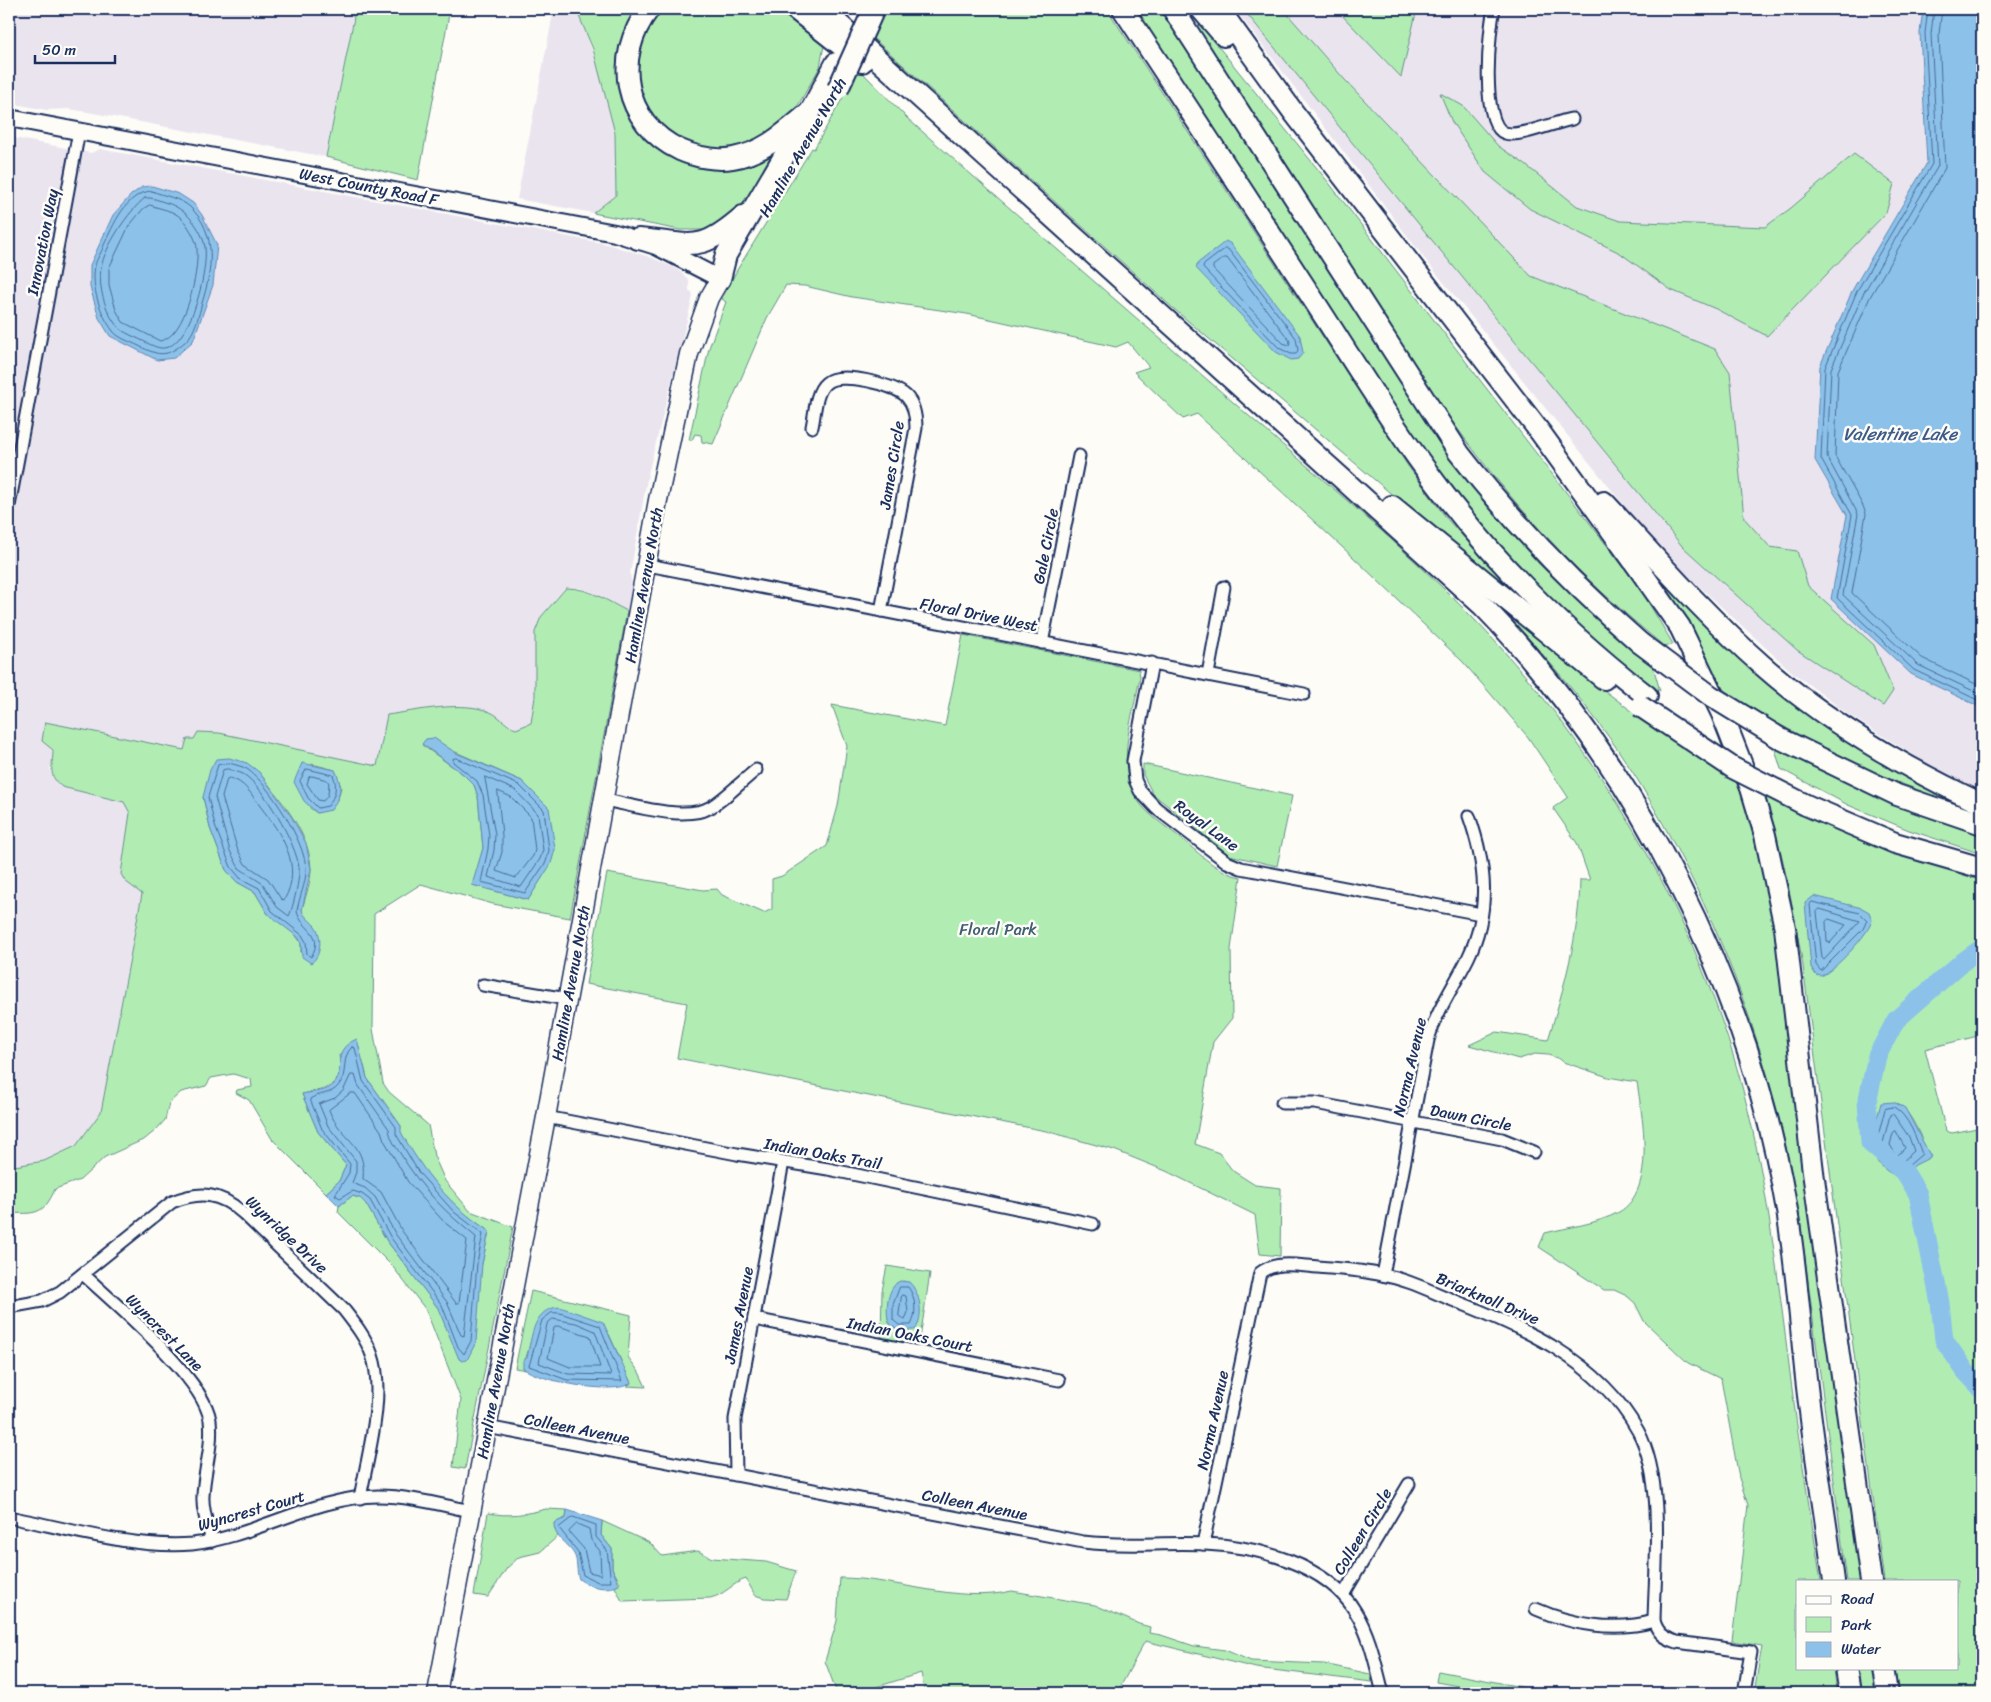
<svg xmlns="http://www.w3.org/2000/svg" width="1991" height="1702" font-family="Sriracha,sans-serif">
	<style>
		.built { fill: #eae4ef }
		.green { fill: #b1edb3; stroke: #668e88; fill-rule: evenodd }
		.water { fill: #8cc2ea; stroke: #5f87b2 }
		.lines { fill: none; stroke-linecap: round; stroke-linejoin: round }
		.shore { stroke: #486a96; stroke-width: 1 }
		.river { stroke: #8cc2ea; stroke-width: 19 }
		.street-casing { stroke: #1b2f5e; stroke-width: 15 }
		.secondary-casing { stroke: #1b2f5e; stroke-width: 20 }
		.primary-casing { stroke: #1b2f5e; stroke-width: 21 }
		.highway-casing { stroke: #1b2f5e; stroke-width: 24 }
		.street { stroke: #fdfcf7; stroke-width: 11 }
		.secondary { stroke: #fdfcf7; stroke-width: 16 }
		.primary { stroke: #fdfcf7; stroke-width: 18 }
		.highway { stroke: #fdfcf7; stroke-width: 20 }
		.highway-bridge-casing { stroke: #1b2f5e; stroke-width: 24; stroke-linecap: butt }
		.highway-bridge { stroke: #fdfcf7; stroke-width: 20 }
		.labels { text-anchor: middle; stroke-width: 5; stroke-linejoin: round; paint-order: stroke }
		.street-label { font-size: 16px; fill: #1b2f5e; stroke: #fdfcf7 }
		.park-label { font-size: 16px; fill: #405e73; stroke: #fdfcf7 }
		.water-label { font-size: 18px; font-style: italic; fill: #3d5b88; stroke: #fdfcf7 }
	</style>
	<rect width="100%" height="100%" fill="#fdfcf7"/>
	<filter id="ink" filterUnits="userSpaceOnUse"><feTurbulence type="fractalNoise" baseFrequency=".02" numOctaves="2"/><feDisplacementMap in="SourceGraphic" scale="10" xChannelSelector="R" yChannelSelector="G"/><feConvolveMatrix kernelMatrix="1 2 1 2 8 2 1 2 1" color-interpolation-filters="sRGB"/></filter>
	<g filter="url(#ink)">
		<g class="built">
			<path d="M9 9H348L354 18 326 157 93 113 69 109 47 110 9 103Z"/>
			<path d="M554 9H576L580 16 600 73 615 133 616 195 593 213 517 199Z"/>
			<path d="M1235 9H1982V793L1925 762 1849 715 1791 671 1675 564 1623 504 1424 258Z"/>
			<path d="M9 137 91 153 100 149 607 244 650 257 677 269 689 280V291L692 292 693 296 648 474 630 574 632 586 627 611 591 592 579 588H566L541 617 535 632V697L531 723 524 727 516 729 489 712 466 708H438L387 715 377 766 187 739 184 750 51 746 53 757 50 769 57 783 62 787 125 802 128 806 130 813 121 874 125 881 142 894 101 1112 76 1146 44 1161 9 1167Z"/>
		</g>
		<g class="green">
			<path d="M348 9H450L418 180 326 157 354 18Z"/>
			<path d="M576 9H643L622 70 677 155 780 144 739 211 707 235 706 230H680L593 213 616 195 615 133 593 49Z"/>
			<path d="M657 9H789L825 40 820 67 789 121 736 152 692 149 650 120 633 71 649 18Z"/>
			<path d="M884 9H1107L1408 466 1448 520 1519 598 1517 601 1174 309 873 38Z"/>
			<path d="M1136 9H1160L1432 430 1487 506 1539 564 1618 638 1653 666 1660 691C1599 646 1543 597 1493 540 1422 459 1365 366 1308 276 1250 187 1193 98 1136 9Z"/>
			<path d="M1243 9H1283L1345 80 1531 276 1715 349 1730 372 1744 518 1770 547 1797 551 1808 586 1874 645 1893 691 1883 706 1797 650 1682 546Z"/>
			<path d="M1336 9H1417L1401 77Z"/>
			<path d="M1200 24 1329 183 1641 590 1673 644 1665 647C1576 574 1511 504 1444 410L1197 27Z"/>
			<path d="M859 69 908 119C1021 219 1136 317 1249 416 1324 481 1402 545 1471 616 1591 739 1682 891 1733 1055 1763 1153 1775 1255 1788 1357 1797 1432 1809 1506 1821 1581H1797V1668H1834L1837 1693H1754L1762 1646 1732 1641 1748 1505 1739 1478 1721 1379 1688 1363 1644 1321 1635 1303 1627 1296 1614 1290H1604L1539 1247 1545 1233C1569 1227 1597 1224 1619 1212 1657 1190 1642 1117 1637 1082L1608 1077 1563 1062 1560 1059 1548 1055 1535 1054 1519 1059 1469 1045 1497 1032 1548 1040C1564 987 1579 936 1580 880H1590L1577 843 1553 808 1568 797 1528 737 1463 662 1353 557 1197 414 1183 419 1134 372 1149 367 1128 342 1116 347 967 314 852 297 805 286 786 285 767 318 713 444 702 442 701 435 695 434 692 440H689L709 348 726 302 722 299 737 270 812 148 814 149Z"/>
			<path d="M1440 93 1463 106 1498 146 1523 163 1577 206 1620 221 1765 227 1791 208 1854 154 1894 184 1886 213 1767 336 1716 309 1671 290 1620 253 1530 209 1485 172 1452 122Z"/>
			<path d="M1660 579H1663L1736 652 1954 799 1952 803 1879 775 1830 752 1768 718 1724 690Z"/>
			<path d="M566 588C590 588 607 601 627 611L570 918 493 904 421 884 374 914 373 1029 383 1083 389 1092 428 1125 434 1156 445 1181 470 1211 513 1227 465 1469 453 1467 461 1400 426 1310 393 1267 338 1212 339 1206 352 1196 360 1198 366 1204 387 1241 438 1308 446 1327 482 1264 489 1231C448 1205 424 1173 400 1132L401 1126 367 1078 364 1065 339 1055C344 1087 328 1089 302 1094L318 1132 346 1165 339 1181 326 1193 272 1139 249 1100 236 1093 237 1090 252 1087 251 1079 233 1074 211 1078 206 1086 181 1092 169 1103 165 1120 156 1130 145 1139 105 1157 80 1180 55 1189C44 1215 35 1214 9 1213V1167L44 1161 76 1146 101 1112 142 894 125 881 121 874 130 813 124 802 62 787C47 775 53 766 53 750L42 741 45 722 184 750 187 739H194L198 732 219 733 377 766 387 715C416 711 463 700 490 712 500 716 506 726 516 729L531 723 535 697V632L541 617ZM426 739 522 781 555 849 545 873 528 900 473 885 483 848 478 796 474 785 463 774 422 745ZM312 764 335 770 341 787 338 799 317 813 310 808ZM259 772C280 800 310 832 311 869 311 883 305 897 302 910V914L315 926 301 952V943L294 933 268 914 255 892 237 882 226 870 210 828 203 797Z"/>
			<path d="M1510 609 1605 691 1637 715 1738 778 1761 865 1774 927 1791 1034 1863 1581H1847L1799 1212C1772 1062 1726 931 1649 799 1610 731 1559 672 1507 614Z"/>
			<path d="M963 635 1139 670 1140 677C1133 718 1112 771 1142 806 1153 819 1170 829 1183 840 1200 854 1218 873 1241 877L1231 949 1232 1018 1213 1042 1195 1144 1219 1153 1233 1171 1255 1185 1281 1188 1280 1256 1260 1254 1255 1215 1166 1171 1114 1150 1046 1131 677 1058 687 1003 586 984 607 873 703 890 717 889 722 895 764 913 772 909V879L782 876 827 846 838 806 847 746 832 705 945 726Z"/>
			<path d="M1774 746C1842 780 1909 812 1982 834V854L1909 830 1848 805 1781 769Z"/>
			<path d="M1143 764 1292 796 1277 866 1229 855 1153 794 1143 775Z"/>
			<path d="M1764 793C1835 828 1907 857 1982 881V1035L1925 1049 1946 1131 1952 1133 1982 1127V1693H1898L1895 1668H1957V1581H1884L1803 966C1793 908 1783 850 1764 793ZM1867 931 1825 974 1816 975 1811 967ZM1898 1103C1913 1115 1920 1135 1927 1153L1903 1177 1878 1163 1875 1157Z"/>
			<path d="M887 1266 930 1273 919 1345 881 1338 882 1291ZM904 1281 916 1290 919 1314 896 1283Z"/>
			<path d="M531 1291 631 1315 628 1357 639 1372 646 1387 627 1386 631 1383 609 1334 532 1337 523 1368 526 1370 515 1368Z"/>
			<path d="M546 1509 567 1510 566 1518 554 1523 558 1536 540 1552 519 1557 507 1568 488 1597 474 1595 488 1513C508 1517 527 1514 546 1509Z"/>
			<path d="M602 1521 650 1543 662 1556 698 1551 712 1558 766 1562 796 1571 786 1599 764 1598 755 1595 746 1579C732 1583 725 1595 710 1598L622 1601 615 1587 620 1583 612 1568V1549L601 1535Z"/>
			<path d="M840 1578C895 1578 957 1604 1012 1591L1095 1605 1139 1624 1150 1627 1149 1633 1161 1635 1194 1646 1225 1650 1251 1661 1324 1664 1370 1674 1372 1682 1256 1668 1145 1641 1117 1693H925L921 1673 857 1693H837L825 1661 837 1621Z"/>
			<path d="M1858 1668H1875L1878 1693H1861Z"/>
			<path d="M1438 1671 1537 1690 1575 1689 1599 1693H1498L1436 1682Z"/>
		</g>
		<g class="water">
			<path d="M1923 9H1982V708L1911 674 1831 599 1847 515 1815 460 1820 366 1853 289 1927 163 1920 33Z"/>
			<path d="M152 186 179 194 193 203 202 215 217 245 213 285 193 341 174 358 157 360 110 336 99 318 90 287V265L113 215 131 195 142 187Z"/>
			<path d="M1226 241 1231 244 1300 336 1303 353 1298 359 1291 360 1276 352 1196 268 1198 263Z"/>
			<path d="M434 738 456 753 522 781 549 808 555 849 551 864 528 900 472 885 483 848 478 796 474 785 463 774 422 744 426 739Z"/>
			<path d="M229 758 247 763 259 772 291 816 306 843 311 869 302 910C304 917 310 920 315 926 322 935 322 956 311 963L302 957 301 944 299 938 268 914 255 892 237 882 226 870 210 828 203 797 210 770 216 759Z"/>
			<path d="M302 763 335 770C343 786 341 795 331 810L317 813 304 801 294 782Z"/>
			<path d="M1814 896 1862 908 1869 912 1872 920C1870 933 1834 971 1821 976L1816 975 1811 967 1805 903Z"/>
			<path d="M357 1039 367 1078 401 1126V1132C423 1172 450 1206 489 1231L482 1264 476 1342 467 1360 462 1361 459 1359 438 1308 387 1241 366 1204 360 1198 352 1196 339 1206 326 1193 339 1181 346 1165 318 1132 302 1094C310 1092 322 1092 329 1088 351 1075 326 1051 357 1039Z"/>
			<path d="M1894 1102 1905 1108 1931 1157 1915 1165 1903 1177C1884 1174 1880 1164 1869 1149L1881 1103Z"/>
			<path d="M900 1281 909 1282C921 1293 924 1317 915 1330H897L889 1323C885 1311 887 1287 900 1281Z"/>
			<path d="M560 1307 603 1322 631 1383C615 1396 539 1381 523 1368V1360L527 1358C532 1336 533 1308 560 1307Z"/>
			<path d="M567 1510 602 1521 601 1535 612 1549V1568L619 1585C607 1591 589 1587 579 1579 576 1571 578 1561 574 1554 568 1544 553 1537 554 1523L566 1518Z"/>
		</g>
		<g class="lines">
			<g class="shore">
				<path d="M1928 9 1925 33 1932 164 1857 291 1825 368 1821 459 1852 515 1837 598 1914 670 1982 702"/>
				<path d="M1934 9 1931 34 1938 166 1863 294 1831 369 1827 457 1858 514 1843 595 1918 665 1982 695"/>
				<path d="M1942 9 1939 34 1945 168 1870 297 1838 371 1835 456 1863 506 1866 514 1852 593 1922 658 1982 687"/>
				<path d="M152 191C164 196 180 198 190 207 218 233 212 271 202 303 199 314 195 333 186 341 167 357 161 357 139 346 131 342 118 338 113 331 100 314 91 287 95 266 96 259 102 252 104 245 113 226 126 192 152 191Z"/>
				<path d="M145 198C153 197 160 201 167 203 185 208 202 228 205 247 208 271 192 338 168 347 160 350 154 346 147 343 138 338 123 333 117 326 105 311 98 287 101 268 104 248 129 210 145 198Z"/>
				<path d="M150 205C160 209 174 210 182 219 188 225 197 240 197 249 199 271 186 337 160 341L123 322 116 310 109 285V268L129 226 143 209Z"/>
				<path d="M1225 249H1228L1296 338 1298 350 1296 354H1291L1279 348 1203 268 1204 265Z"/>
				<path d="M1224 258H1227L1290 341 1289 345 1283 343 1213 269V266Z"/>
				<path d="M456 758 519 785 544 810 549 850 546 862 525 893 481 882 488 849 489 835 483 795 477 781 453 762V759Z"/>
				<path d="M229 763C235 765 242 766 247 769 269 784 306 843 306 870 306 884 299 897 297 911 300 929 326 932 311 957L307 954 306 942 302 935 272 911 259 888 240 878 231 867 215 826 208 797 218 765Z"/>
				<path d="M228 769C233 771 239 772 243 774 263 785 297 845 299 868 300 878 293 908 289 916L277 907 263 884 239 868 230 851 215 797 223 770Z"/>
				<path d="M307 769 333 775C338 787 335 796 328 806L318 808 308 798 300 781Z"/>
				<path d="M312 776 327 780 329 783 328 795 323 801 318 800 307 784 309 777Z"/>
				<path d="M485 777 515 790 538 814 543 850 540 859 521 887 488 877 494 850 495 835Z"/>
				<path d="M230 778C245 782 251 794 260 806 281 833 304 866 284 900L281 899 268 879 245 864 237 848 222 797 227 779Z"/>
				<path d="M498 791 511 797 531 817 535 850 533 856 516 878 496 871 502 852V836Z"/>
				<path d="M1812 902 1860 913 1867 920 1863 929 1821 971 1816 965 1810 905Z"/>
				<path d="M1820 909 1860 921 1824 960 1822 958 1817 912Z"/>
				<path d="M1829 919 1846 925 1830 943 1827 941 1826 922Z"/>
				<path d="M352 1047 355 1048 363 1081 396 1127V1134L419 1173 454 1212 483 1234 477 1263 471 1341 464 1354 458 1347 442 1305 391 1238 370 1200 362 1194 353 1191 340 1198 335 1195 349 1173 350 1164 322 1129 310 1099C318 1093 331 1095 338 1086 349 1074 340 1058 352 1047Z"/>
				<path d="M351 1075H355L358 1085 389 1129C390 1138 395 1146 400 1153 420 1187 446 1213 476 1237L464 1336 461 1335 447 1302 396 1235 375 1197 365 1188 352 1183 356 1172V1161L328 1126 319 1104 335 1098 343 1091Z"/>
				<path d="M351 1093H355L381 1131 384 1140 408 1182 444 1222 467 1240 459 1303H456L402 1231 381 1192 363 1179C367 1142 341 1141 329 1110Z"/>
				<path d="M1894 1107C1909 1116 1916 1138 1922 1154L1901 1172 1887 1166 1875 1148 1885 1109Z"/>
				<path d="M1893 1114 1909 1137 1914 1151 1899 1165 1891 1161 1882 1147 1890 1115Z"/>
				<path d="M1896 1131 1905 1148 1897 1156 1890 1145 1893 1133Z"/>
				<path d="M900 1287H908C916 1297 917 1314 911 1325H899L893 1320V1305Z"/>
				<path d="M902 1295 906 1296 908 1312 905 1320 899 1316Z"/>
				<path d="M560 1313 600 1326 622 1381 567 1380 529 1366 542 1320 551 1313Z"/>
				<path d="M553 1319 576 1323 595 1331 611 1375 568 1374 539 1363 547 1324Z"/>
				<path d="M558 1326 590 1336 600 1367H570L548 1358 554 1328Z"/>
				<path d="M573 1517 596 1525V1537L607 1550 611 1582H598L583 1575 578 1552 559 1528Z"/>
				<path d="M577 1524 589 1529 591 1540 600 1551 601 1575 589 1572 584 1549 569 1532Z"/>
			</g>
			<path class="river" d="M1982 948 1961 963 1896 1020 1877 1056 1867 1103 1870 1143 1906 1174 1918 1194 1940 1303 1944 1340 1966 1372 1982 1389"/>
			<g class="street-casing">
				<g id="street">
					<path d="M1494 9C1489 30 1480 125 1505 133 1519 138 1555 122 1572 119"/>
					<path d="M812 427C815 414 815 392 826 383 839 371 894 384 906 396 914 404 916 416 916 428L881 611"/>
					<path d="M9 506 79 131"/>
					<path d="M648 565 1304 694"/>
					<path d="M1042 643 1079 456"/>
					<path d="M1152 663 1133 761 1135 780 1140 791 1156 808 1227 862 1241 868 1481 914"/>
					<path d="M1208 674 1224 587"/>
					<path d="M604 800C633 805 685 822 711 807 727 797 741 782 756 770"/>
					<path d="M483 985 567 999"/>
					<path d="M1282 1103H1315L1502 1139 1534 1152"/>
					<path d="M546 1117 737 1154 828 1169 1093 1224"/>
					<path d="M83 1274C116 1305 204 1378 210 1420 213 1448 204 1469 203 1496 202 1511 208 1526 212 1541"/>
					<path d="M1383 1275 1428 1040C1437 1010 1454 986 1468 958 1491 911 1486 864 1469 816"/>
					<path d="M9 1307 42 1301 60 1292 172 1202C200 1191 219 1192 243 1213L344 1310C355 1324 366 1338 372 1355 386 1394 367 1458 360 1498"/>
					<path d="M754 1319 1059 1380"/>
					<path d="M487 1427 1083 1542C1124 1547 1164 1542 1205 1544 1256 1546 1327 1564 1355 1611 1370 1635 1376 1666 1383 1693"/>
					<path d="M736 1475 735 1419 783 1162"/>
					<path d="M9 1517C65 1528 135 1549 192 1544 255 1537 313 1497 378 1496 409 1496 441 1505 471 1511"/>
					<path d="M1203 1544 1260 1273C1276 1260 1300 1266 1318 1267 1340 1269 1361 1270 1382 1275 1406 1279 1428 1290 1450 1299 1521 1326 1599 1360 1638 1431 1665 1481 1655 1564 1654 1621 1658 1634 1665 1638 1677 1642L1751 1652 1744 1693"/>
					<path d="M1343 1595 1409 1484"/>
					<path d="M1536 1609C1572 1625 1616 1632 1654 1621"/>
				</g>
			</g>
			<g class="secondary-casing">
				<path id="secondary" d="M9 118 615 233 656 246 720 279"/>
			</g>
			<g class="primary-casing">
				<path id="primary" d="M437 1693 546 1117 658 500 689 354 709 298 720 279"/>
			</g>
			<g class="highway-casing">
				<g id="highway">
					<path d="M649 9C612 57 623 123 680 150 696 157 716 161 733 158 764 153 787 131 810 112"/>
					<path d="M795 9 862 62"/>
					<path d="M822 9 1482 605C1637 765 1748 986 1786 1205 1795 1256 1799 1307 1804 1359 1811 1433 1824 1507 1834 1581"/>
					<path d="M1123 9C1185 103 1246 196 1307 290 1351 357 1392 426 1441 490 1500 568 1570 636 1647 696"/>
					<path d="M1173 9 1459 453C1514 524 1572 584 1640 643"/>
					<path d="M1201 9 1224 36"/>
					<path d="M1219 9 1294 113 1540 432 1637 566 1680 627 1722 714 1751 788 1765 835 1785 928 1813 1172 1871 1581"/>
					<path d="M638 239C693 243 698 255 743 216"/>
					<path d="M720 279 726 255 810 112 836 63"/>
					<path d="M1604 502C1656 558 1705 615 1762 665 1828 723 1903 767 1982 804"/>
					<path d="M1392 506 1604 679"/>
					<path d="M1781 739 1897 795 1982 824"/>
					<path d="M1806 805 1895 843 1982 868"/>
					<path d="M1846 1668 1850 1693"/>
					<path d="M1883 1668 1887 1693"/>
				</g>
			</g>
			<use href="#street" class="street"/>
			<use href="#secondary" class="secondary"/>
			<use href="#primary" class="primary"/>
			<use href="#highway" class="highway"/>
			<g class="highway-bridge-casing">
				<g id="highway-bridge">
					<path d="M838 89 874 9"/>
					<path d="M1640 643 1711 696 1781 739"/>
					<path d="M1640 706 1733 768 1806 805"/>
				</g>
			</g>
			<use href="#highway-bridge" class="highway-bridge"/>
		</g>
	</g>
	<g class="labels">
		<g class="street-label">
			<text transform="translate(802 147) rotate(-60)" y="6">Hamline Avenue North</text>
			<text transform="translate(369 186) rotate(11)" y="6">West County Road F</text>
			<text transform="translate(42 242) rotate(-79)" y="6">Innovation Way</text>
			<text transform="translate(891 465) rotate(-81)" y="6">James Circle</text>
			<text transform="translate(1045 546) rotate(-79)" y="6">Gale Circle</text>
			<text transform="translate(643 585) rotate(-80)" y="6">Hamline Avenue North</text>
			<text transform="translate(979 614) rotate(11)" y="6">Floral Drive West</text>
			<text transform="translate(1207 825) rotate(36)" y="6">Royal Lane</text>
			<text transform="translate(570 983) rotate(-80)" y="6">Hamline Avenue North</text>
			<text transform="translate(1409 1067) rotate(-77)" y="6">Norma Avenue</text>
			<text transform="translate(1471 1117) rotate(11)" y="6">Dawn Circle</text>
			<text transform="translate(823 1153) rotate(10)" y="6">Indian Oaks Trail</text>
			<text transform="translate(287 1234) rotate(43)" y="6">Wynridge Drive</text>
			<text transform="translate(1488 1298) rotate(23)" y="6">Briarknoll Drive</text>
			<text transform="translate(738 1315) rotate(-79)" y="6">James Avenue</text>
			<text transform="translate(165 1332) rotate(45)" y="6">Wyncrest Lane</text>
			<text transform="translate(910 1334) rotate(11)" y="6">Indian Oaks Court</text>
			<text transform="translate(495 1381) rotate(-80)" y="6">Hamline Avenue North</text>
			<text transform="translate(1212 1420) rotate(-78)" y="6">Norma Avenue</text>
			<text transform="translate(577 1428) rotate(11)" y="6">Colleen Avenue</text>
			<text transform="translate(975 1504) rotate(11)" y="6">Colleen Avenue</text>
			<text transform="translate(251 1510) rotate(-16)" y="6">Wyncrest Court</text>
			<text transform="translate(1362 1531) rotate(-59)" y="6">Colleen Circle</text>
		</g>
		<g class="park-label">
			<text x="998" y="935">Floral Park</text>
		</g>
		<g class="water-label">
			<text x="1900" y="440">Valentine Lake</text>
		</g>
	</g>
	<rect width="1991" height="1702" fill="none" stroke="#fdfcf7" stroke-width="30"/>
	<rect x="15" y="15" width="1961" height="1672" fill="none" stroke="#1b2f5e" stroke-width="2" filter="url(#ink)"/>
	<rect x="1796" y="1580" width="162" height="90" fill="#fdfcf7" stroke="#a3aaba"/>
	<rect x="1806" y="1596" width="25" height="8" fill="#fdfcf7" stroke="#a3aaba"/>
	<text x="1841" y="1604" font-size="15" fill="#1b2f5e">Road</text>
	<rect x="1806" y="1617" width="25" height="15" fill="#b1edb3" stroke="#a3aaba"/>
	<text x="1841" y="1630" font-size="15" fill="#1b2f5e">Park</text>
	<rect x="1806" y="1642" width="25" height="15" fill="#8cc2ea" stroke="#a3aaba"/>
	<text x="1841" y="1654" font-size="15" fill="#1b2f5e">Water</text>
	<path d="M35 55v8h80v-8" fill="none" stroke="#1b2f5e" stroke-width="2.5"/>
	<text x="42" y="55" font-size="15" fill="#1b2f5e" stroke="#fdfcf7" stroke-width="4" paint-order="stroke">50 m</text>
</svg>
